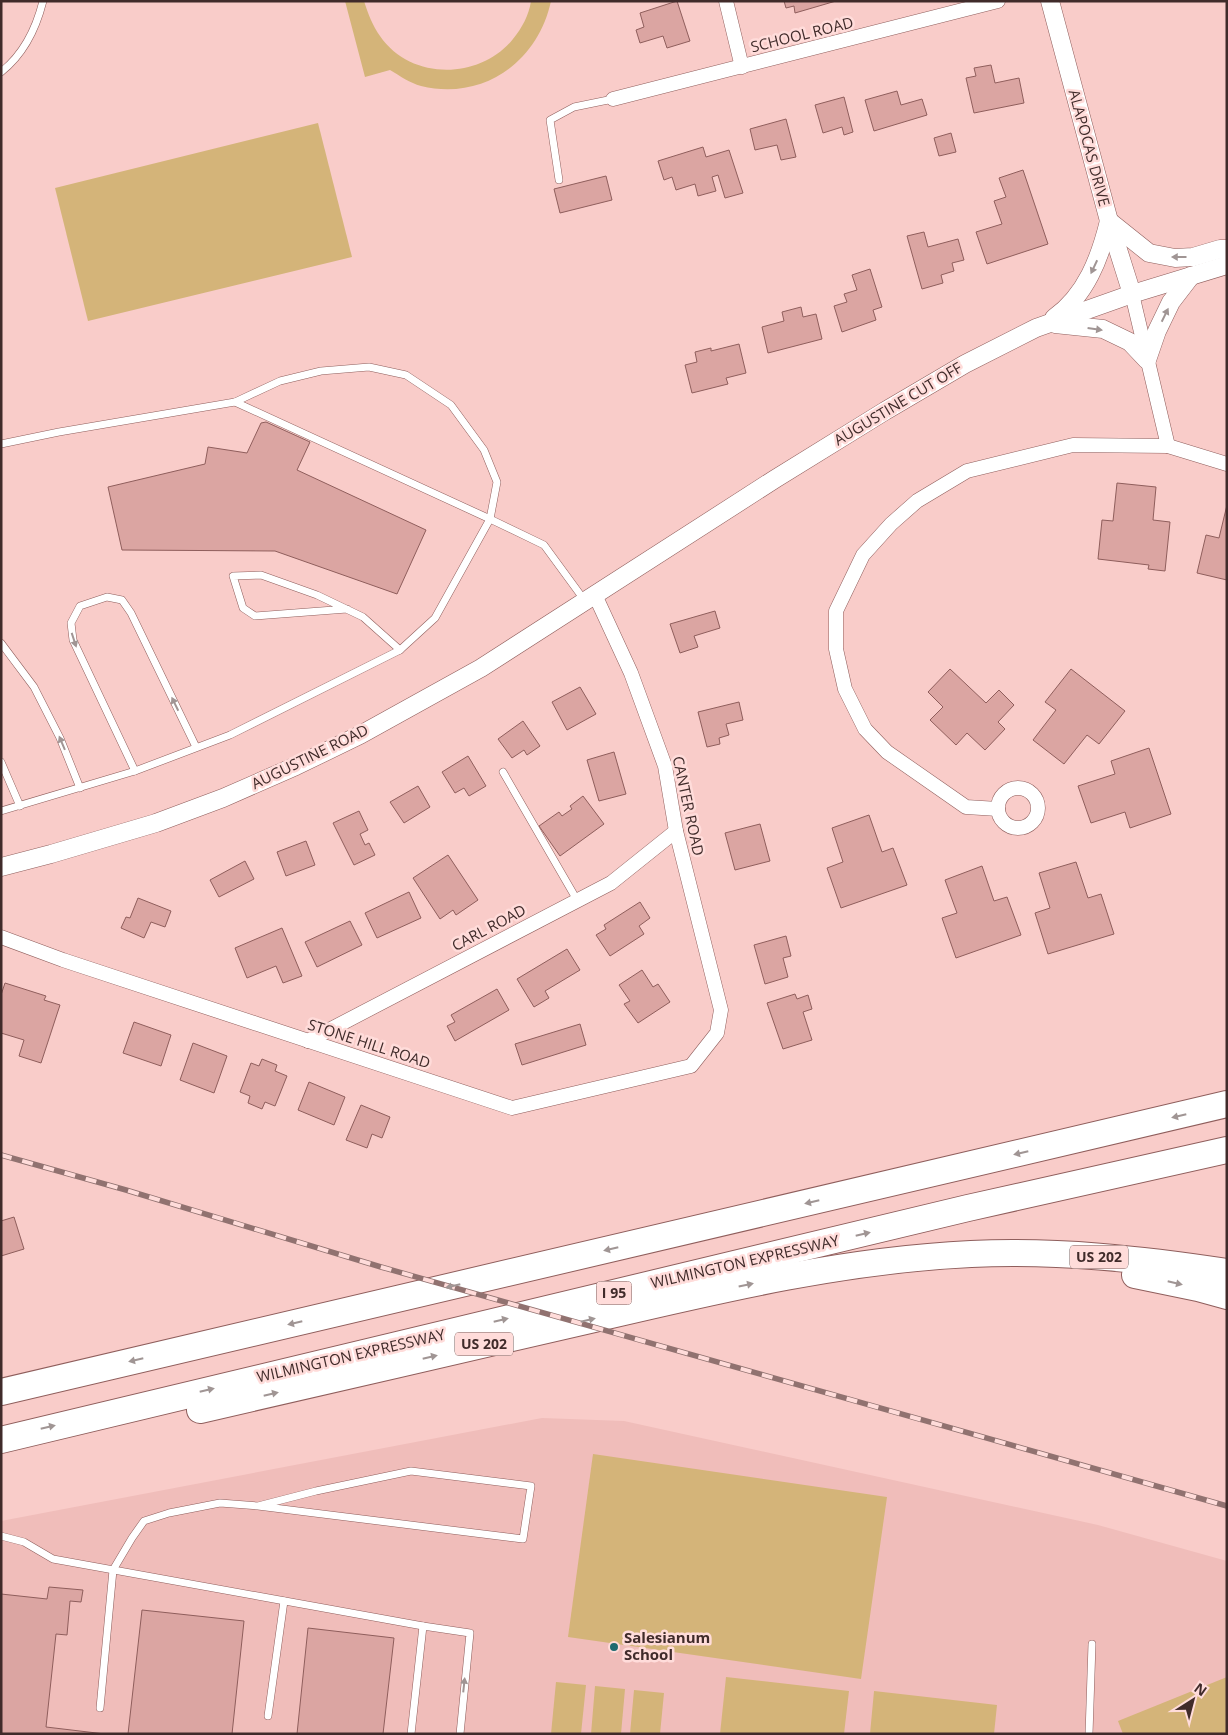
<svg xmlns="http://www.w3.org/2000/svg" width="1228" height="1735" font-family="'Open Sans',sans-serif">
	<style>
		.built { fill: #f0bdba }
		.green { fill: #d4b479 }
		.building { fill: #dba5a2; stroke: #8f5e5c }
		.lines { fill: none; stroke-linecap: round; stroke-linejoin: round }
		.service-casing { stroke: #8f5e5c; stroke-width: 8 }
		.minor-casing { stroke: #8f5e5c; stroke-width: 15 }
		.tertiary-casing { stroke: #8f5e5c; stroke-width: 19 }
		.motorway-casing { stroke: #8f5e5c; stroke-width: 28 }
		.service { stroke: #fff; stroke-width: 7 }
		.minor { stroke: #fff; stroke-width: 14 }
		.tertiary { stroke: #fff; stroke-width: 18 }
		.motorway { stroke: #fff; stroke-width: 26 }
		.rail-casing { stroke: #917270; stroke-width: 5.5 }
		.rail { stroke: #ffdcda; stroke-width: 4; stroke-dasharray: 11; stroke-linecap: butt }
		.oneway { fill: #a09594 }
		.poi-dot { fill: #1e6a70; stroke: #ffdcda; stroke-width: 2 }
		.labels { text-anchor: middle; stroke-width: 5; stroke-linejoin: round; paint-order: stroke }
		.shield { fill: #ffdcda; stroke: #79605f; stroke-width: 1 }
		.shield-label { font-size: 14px; font-weight: bold; fill: #402b2a }
		.street-label { font-size: 15px; fill: #402b2a; stroke: #ffdcda }
		.poi-label { font-size: 15px; font-weight: bold; fill: #402b2a; stroke: #ffdcda; text-anchor: start }
	</style>
	<rect width="100%" height="100%" fill="#f9ccc9"/>
	<path class="built" d="M542 1418 624 1421 1098 1525 1227 1561V1734H1V1521Z"/>
	<g class="green">
		<path d="M345 1H364C368 14 373 26 380 36 411 81 480 80 513 39 522 28 529 15 531 1H551C538 62 483 101 421 86 410 83 400 76 390 70L365 77Z"/>
		<path d="M318 123 352 257 88 321 55 188Z"/>
		<path d="M593 1454 887 1497 861 1679 568 1637Z"/>
		<path d="M726 1677 849 1691 844 1734H720Z"/>
		<path d="M1227 1677V1734H1123L1118 1721Z"/>
		<path d="M556 1682 586 1685 581 1734H551Z"/>
		<path d="M595 1686 625 1689 621 1734H591Z"/>
		<path d="M634 1690 664 1693 660 1734H630Z"/>
		<path d="M874 1691 997 1705 994 1734H870Z"/>
	</g>
	<g class="building">
		<path d="M677 1 690 41 667 48 663 36 640 43 636 30 644 27 640 13Z"/>
		<path d="M784 1H836L795 13 794 6 786 8Z"/>
		<path d="M991 65 995 83 1019 78 1024 103 974 113 966 78 976 76 974 68Z"/>
		<path d="M897 91 901 105 922 99 927 115 874 131 865 100Z"/>
		<path d="M844 97 853 132 844 135 842 127 823 133 815 105Z"/>
		<path d="M786 119 796 157 781 160 777 145 755 150 750 129Z"/>
		<path d="M951 133 956 152 939 156 934 138Z"/>
		<path d="M703 147 706 157 729 150 743 193 725 198 718 175 712 177 716 191 698 196 695 184 676 190 672 177 664 180 658 161Z"/>
		<path d="M1023 170 1048 244 987 264 976 232 1002 224 994 201 1006 197 999 178Z"/>
		<path d="M606 176 612 200 560 213 554 189Z"/>
		<path d="M924 232 928 247 958 239 964 260 952 263 954 271 941 275 943 283 922 289 907 236Z"/>
		<path d="M870 269 882 307 873 310 876 320 842 332 834 306 847 302 844 294 857 290 852 275Z"/>
		<path d="M801 307 803 317 816 314 822 339 768 353 762 327 784 321 782 312Z"/>
		<path d="M739 344 746 373 726 378 728 384 692 393 685 365 697 362 695 352 711 348V351Z"/>
		<path d="M266 422 310 442 297 470 426 530 397 594 275 551 122 550 108 487 205 464 208 447 247 453 261 423Z"/>
		<path d="M1117 483 1156 487 1153 520 1170 522 1165 571 1148 569 1149 565 1098 559 1102 520 1113 521Z"/>
		<path d="M1227 505V580L1197 573 1206 535 1219 538Z"/>
		<path d="M715 611 720 628 694 636 698 647 680 653 670 624Z"/>
		<path d="M950 669 986 703 999 690 1014 705 998 722 1005 729 985 750 967 733 956 745 930 720 943 707 928 692Z"/>
		<path d="M1071 669 1125 711 1099 744 1087 735 1064 764 1033 740 1056 710 1045 702Z"/>
		<path d="M580 687 596 714 567 730 552 702Z"/>
		<path d="M739 702 743 720 726 724 729 735 719 738 720 744 707 747 698 712Z"/>
		<path d="M523 721 540 746 527 755 524 750 512 758 498 739Z"/>
		<path d="M1149 748 1171 814 1130 828 1125 812 1091 823 1078 786 1115 774 1111 761Z"/>
		<path d="M614 752 626 794 599 801 587 760Z"/>
		<path d="M468 756 486 786 469 796 464 788 455 793 442 772Z"/>
		<path d="M418 786 430 807 404 823 390 802Z"/>
		<path d="M583 796 604 824 560 856 539 826 559 812 562 816 572 809 570 806Z"/>
		<path d="M359 811 368 830 360 834 365 845 369 843 375 855 354 865 333 823Z"/>
		<path d="M869 815 882 852 893 848 907 885 841 908 827 868 843 862 832 828Z"/>
		<path d="M760 824 770 861 735 870 725 833Z"/>
		<path d="M306 841 315 865 286 876 277 852Z"/>
		<path d="M448 855 478 900 456 915 453 910 440 919 413 878Z"/>
		<path d="M245 861 254 879 219 897 210 880Z"/>
		<path d="M1076 862 1088 898 1101 894 1114 934 1048 954 1035 913 1050 908 1039 873Z"/>
		<path d="M982 866 994 901 1007 897 1021 935 956 958 942 918 957 913 945 880Z"/>
		<path d="M409 892 421 918 377 938 365 913Z"/>
		<path d="M138 898 171 911 165 927 151 922 144 938 121 928 126 917 130 918Z"/>
		<path d="M640 902 650 918 639 926 644 934 610 956 596 935 606 929 604 925Z"/>
		<path d="M350 921 362 945 317 967 305 942Z"/>
		<path d="M282 928 302 976 283 983 276 966 247 978 235 948Z"/>
		<path d="M786 936 791 956 783 958 788 977 765 984 754 945Z"/>
		<path d="M567 949 580 970 545 991 549 998 534 1007 517 979Z"/>
		<path d="M642 970 653 987 658 984 670 1002 638 1023 624 1004 630 1001 619 985Z"/>
		<path d="M5 983 46 996 44 1000 60 1005 41 1063 19 1056 24 1040 1 1033V995Z"/>
		<path d="M497 989 509 1010 455 1041 447 1026 455 1022 451 1015Z"/>
		<path d="M795 994 797 999 808 995 812 1009 803 1012 812 1040 783 1049 767 1003Z"/>
		<path d="M134 1022 171 1035 161 1066 123 1053Z"/>
		<path d="M580 1024 586 1045 522 1065 515 1044Z"/>
		<path d="M193 1043 227 1056 214 1093 180 1080Z"/>
		<path d="M262 1059 277 1065 275 1071 287 1076 275 1106 265 1102 262 1109 248 1103 250 1096 240 1092 251 1063 259 1066Z"/>
		<path d="M309 1082 345 1097 334 1125 298 1110Z"/>
		<path d="M361 1105 390 1117 382 1138 372 1134 367 1148 346 1140Z"/>
		<path d="M14 1217 24 1249 1 1256V1221Z"/>
		<path d="M49 1587 83 1590 81 1602 70 1601 67 1635 56 1634 46 1727 105 1734H1V1594L47 1599Z"/>
		<path d="M142 1610 244 1621 232 1734H128Z"/>
		<path d="M308 1628 394 1638 383 1734H297Z"/>
	</g>
	<g class="lines">
		<g class="service-casing">
			<g id="service">
				<path d="M1 72C24 54 36 29 43 1"/>
				<path d="M559 180 550 120 574 107 613 99"/>
				<path d="M369 367 406 375 451 405 484 450 497 482 490 519 235 402 280 381 321 371Z"/>
				<path d="M1 444 59 432 235 402"/>
				<path d="M347 609 255 616 243 608 233 576 261 575 317 595 363 617 400 650"/>
				<path d="M1 643 34 687 60 738 80 788"/>
				<path d="M1 762 20 806"/>
				<path d="M135 771 73 640 71 623 80 606 107 597 122 600 131 613 196 747"/>
				<path d="M503 772 577 900"/>
				<path d="M1 811 135 771 230 735 400 650 435 618 490 519 544 545 585 601"/>
				<path d="M1 1536 24 1542 53 1559 423 1626"/>
				<path d="M100 1708 113 1570 132 1538 144 1521 169 1513 220 1503 258 1506 316 1491 411 1471 531 1486 523 1539 258 1506"/>
				<path d="M268 1716 284 1601"/>
				<path d="M411 1734 423 1626 470 1633 460 1734"/>
				<path d="M1089 1734 1092 1644"/>
			</g>
		</g>
		<g class="minor-casing">
			<g id="minor">
				<path d="M726 1 742 67"/>
				<path d="M613 99 998 1"/>
				<path d="M1132 294 1168 446"/>
				<circle cx="1018" cy="808" r="20"/>
				<path d="M998 809 966 807 887 752 865 729 845 689 836 649V611L863 555 891 524 917 501 967 471 1073 445 1168 446 1227 464"/>
				<path d="M1 937 63 960 512 1108 691 1066 717 1033 721 1010 676 831 665 766 631 673 595 595"/>
				<path d="M308 1041 611 883 676 831"/>
			</g>
		</g>
		<g class="tertiary-casing">
			<g id="tertiary">
				<path d="M1050 1 1109 221 1132 294"/>
				<path d="M1109 221 1149 253 1175 258 1193 257 1220 249H1227"/>
				<path d="M1054 318C1086 295 1100 258 1109 221"/>
				<path d="M1055 324 1103 329 1130 342 1147 360 1157 331 1171 302 1191 276"/>
				<path d="M1 867 51 854 156 823 223 798 296 766 360 735 481 668 775 479 885 411 965 364 1036 328 1132 294 1227 265"/>
			</g>
		</g>
		<g class="motorway-casing">
			<g id="motorway">
				<path d="M1135 1275 1198 1288 1227 1296"/>
				<path d="M1 1392 1227 1104"/>
				<path d="M200 1410C331 1380 463 1349 594 1319 718 1290 843 1260 971 1254 1057 1250 1142 1259 1227 1272"/>
				<path d="M1 1440 968 1208 1227 1150"/>
			</g>
		</g>
		<use href="#service" class="service"/>
		<use href="#minor" class="minor"/>
		<use href="#tertiary" class="tertiary"/>
		<use href="#motorway" class="motorway"/>
		<g class="rail-casing">
			<path id="rail" d="M1 1155 126 1190 381 1267 1227 1506"/>
		</g>
		<use href="#rail" class="rail"/>
	</g>
	<defs><path id="oneway-solid" d="M-6-.8H1V-3.2L6.5 0L1 3.2V.8H-6Z" transform="scale(1.25)"/></defs>
	<g class="oneway">
		<use href="#oneway-solid" transform="translate(1179 257) rotate(-180)"/>
		<use href="#oneway-solid" transform="translate(1094 267) rotate(115)"/>
		<use href="#oneway-solid" transform="translate(1165 315) rotate(-64)"/>
		<use href="#oneway-solid" transform="translate(1095 329) rotate(8)"/>
		<use href="#oneway-solid" transform="translate(74 640) rotate(72)"/>
		<use href="#oneway-solid" transform="translate(175 704) rotate(-116)"/>
		<use href="#oneway-solid" transform="translate(62 743) rotate(-113)"/>
		<use href="#oneway-solid" transform="translate(1179 1116) rotate(167)"/>
		<use href="#oneway-solid" transform="translate(1021 1153) rotate(167)"/>
		<use href="#oneway-solid" transform="translate(812 1202) rotate(167)"/>
		<use href="#oneway-solid" transform="translate(863 1234) rotate(-13)"/>
		<use href="#oneway-solid" transform="translate(611 1249) rotate(167)"/>
		<use href="#oneway-solid" transform="translate(1175 1283) rotate(13)"/>
		<use href="#oneway-solid" transform="translate(746 1285) rotate(-12)"/>
		<use href="#oneway-solid" transform="translate(453 1286) rotate(167)"/>
		<use href="#oneway-solid" transform="translate(501 1320) rotate(-13)"/>
		<use href="#oneway-solid" transform="translate(588 1320) rotate(-13)"/>
		<use href="#oneway-solid" transform="translate(295 1323) rotate(167)"/>
		<use href="#oneway-solid" transform="translate(430 1357) rotate(-13)"/>
		<use href="#oneway-solid" transform="translate(136 1360) rotate(167)"/>
		<use href="#oneway-solid" transform="translate(207 1390) rotate(-13)"/>
		<use href="#oneway-solid" transform="translate(271 1394) rotate(-13)"/>
		<use href="#oneway-solid" transform="translate(48 1427) rotate(-13)"/>
		<use href="#oneway-solid" transform="translate(464 1685) rotate(-84)"/>
	</g>
	<circle class="poi-dot" cx="614" cy="1647" r="5"/>
	<g class="labels">
		<g class="shield">
			<rect x="1070" y="1245.5" width="58" height="23" rx="4"/>
			<rect x="596.5" y="1281.5" width="35" height="23" rx="4"/>
			<rect x="455" y="1332.5" width="58" height="23" rx="4"/>
		</g>
		<g class="shield-label">
			<text x="1099" y="1262">US 202</text>
			<text x="614" y="1298">I 95</text>
			<text x="484" y="1349">US 202</text>
		</g>
		<g class="street-label">
			<text transform="translate(802 35) rotate(-14)" y="5">SCHOOL ROAD</text>
			<text transform="translate(1089 148) rotate(75)" y="5">ALAPOCAS DRIVE</text>
			<text transform="translate(898 404) rotate(-31)" y="5">AUGUSTINE CUT OFF</text>
			<text transform="translate(310 757) rotate(-26)" y="5">AUGUSTINE ROAD</text>
			<text transform="translate(688 806) rotate(78)" y="5">CANTER ROAD</text>
			<text transform="translate(489 928) rotate(-28)" y="5">CARL ROAD</text>
			<text transform="translate(369 1044) rotate(18)" y="5">STONE HILL ROAD</text>
			<text transform="translate(745 1262) rotate(-13)" y="5">WILMINGTON EXPRESSWAY</text>
			<text transform="translate(351 1356) rotate(-13)" y="5">WILMINGTON EXPRESSWAY</text>
		</g>
		<g class="poi-label">
			<text x="624" y="1643">Salesianum<tspan x="624" dy="17">School</tspan></text>
		</g>
	</g>
	<rect width="1228" height="1735" fill="none" stroke="#402b2a" stroke-width="5"/>
	<g transform="translate(1193 1700) rotate(36)" stroke="#ffdcda" stroke-width="4" paint-order="stroke">
	<path d="M0-4L9 19L0 12L-9 19Z" fill="#402b2a"/>
	<text y="-8" font-size="14" font-weight="bold" text-anchor="middle" fill="#402b2a">N</text>
	</g>
</svg>
